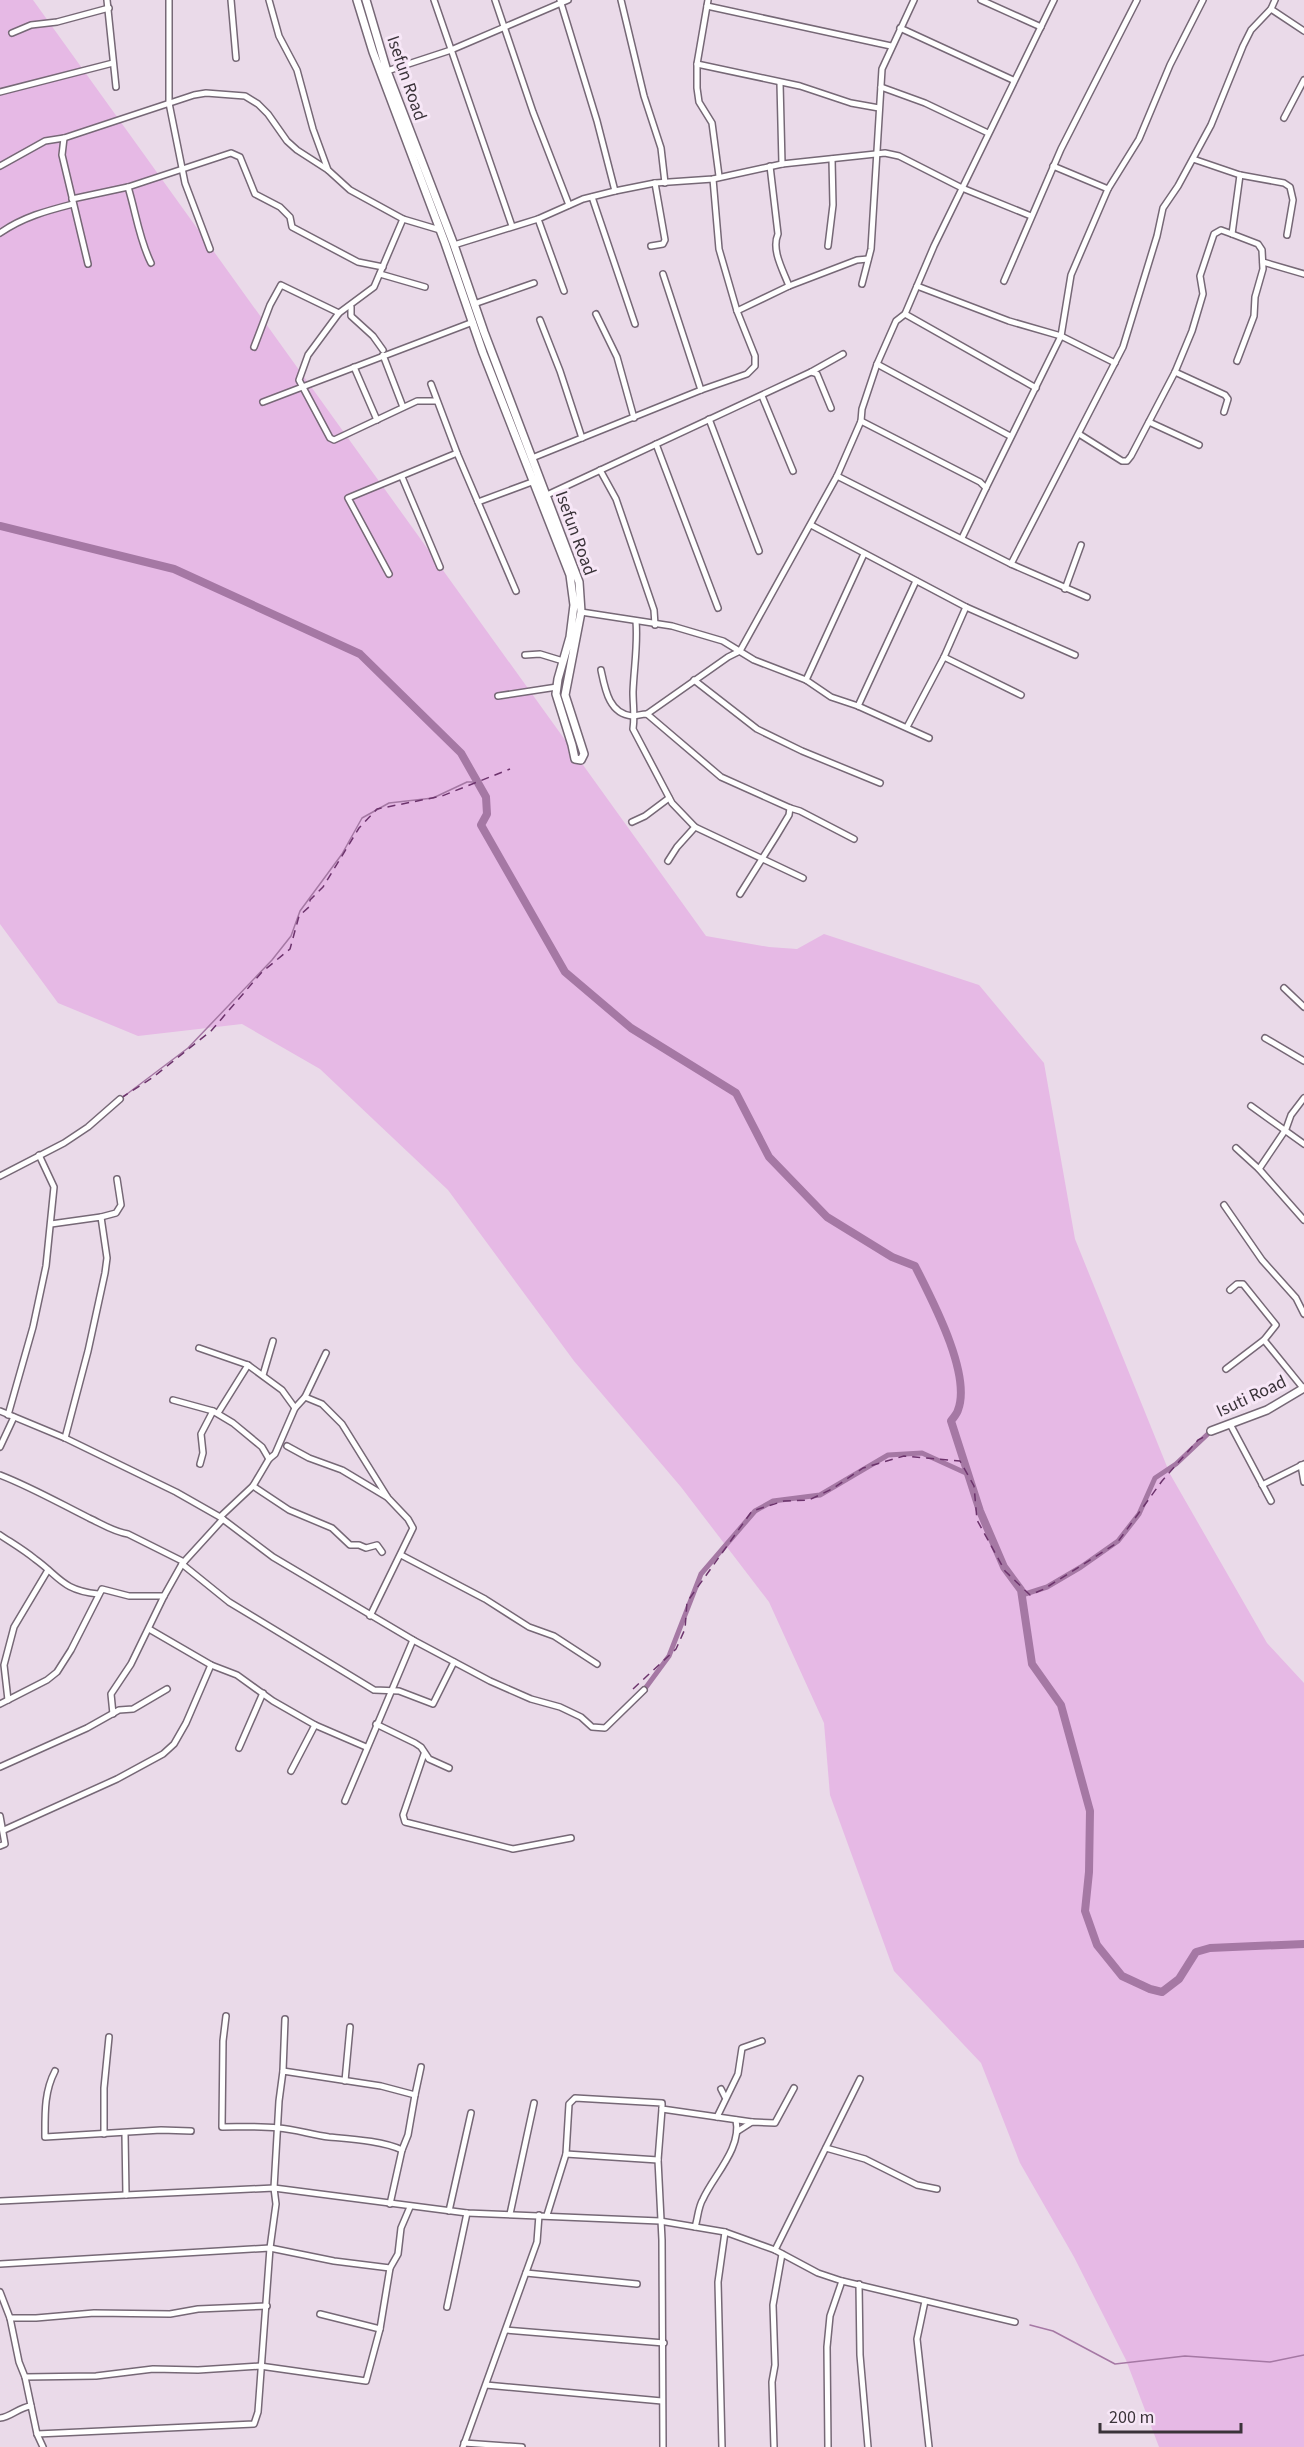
<svg xmlns="http://www.w3.org/2000/svg" width="1304" height="2447" font-family="'Source Sans 3',sans-serif">
	<style>
		.green { fill: #e6b9e5 }
		.lines { fill: none; stroke-linecap: round; stroke-linejoin: round }
		.stream { stroke: #a578a4; stroke-width: 1.5 }
		.canal { stroke: #a578a4; stroke-width: 5 }
		.river { stroke: #a578a4; stroke-width: 8 }
		.ferry { stroke: #6c336c; stroke-width: 1.5; stroke-dasharray: 8 6; stroke-linecap: butt }
		.minor-casing { stroke: #766876; stroke-width: 8 }
		.tertiary-casing { stroke: #766876; stroke-width: 10 }
		.minor { stroke: #fff; stroke-width: 5 }
		.tertiary { stroke: #fff; stroke-width: 7 }
		.labels { text-anchor: middle; stroke-width: 6; stroke-linejoin: round; paint-order: stroke }
		.street-label { font-size: 18px; fill: #3a3339; stroke: #f7e7f7 }
	</style>
	<rect width="100%" height="100%" fill="#eadae9"/>
	<path class="green" d="M0 0H33L706 936 769 947 797 949 824 934 979 985 1044 1063 1075 1239 1170 1474 1267 1643 1304 1683V2447H1159L1126 2360 1074 2257 1020 2163 981 2063 894 1971 830 1795 824 1723 769 1602 681 1487 574 1361 448 1190 320 1069 242 1024 138 1036 58 1003 0 924Z"/>
	<g class="lines">
		<g class="stream">
			<path d="M123 1097 188 1048 272 960 291 936 300 911 342 854 362 818 389 803 433 798 467 782H477"/>
			<path d="M1030 2325 1053 2331 1115 2364 1185 2356 1270 2362 1304 2355"/>
		</g>
		<g class="canal">
			<path d="M1022 1595 1047 1587 1081 1567 1118 1541 1139 1514 1155 1478 1176 1464 1211 1431"/>
			<path d="M644 1690 669 1656 701 1574 755 1511 773 1501 820 1495 888 1455 922 1453 968 1474"/>
		</g>
		<path class="river" d="M0 526 174 569 360 654 461 753 486 797 487 814 481 825 565 972 631 1028 736 1093 769 1157 827 1217 892 1257 915 1266C931 1298 972 1374 958 1410 957 1414 953 1418 951 1421L980 1511 1004 1567 1021 1590 1032 1664 1061 1705 1090 1811 1089 1872 1085 1911 1097 1945 1122 1976 1150 1989 1162 1992 1179 1979 1196 1952 1210 1948 1304 1944"/>
		<g class="ferry">
			<path d="M121 1098 152 1078 211 1031 262 972 290 949 299 916 310 906V900L323 887 359 828 377 809 442 796 510 769"/>
			<path d="M633 1689 676 1649 685 1629 687 1602 752 1511 784 1501 809 1500 832 1489 863 1468 904 1456 960 1461 974 1486 977 1520 1005 1571 1030 1595 1044 1589 1117 1543 1162 1481 1198 1440 1210 1434"/>
		</g>
		<g class="minor-casing">
			<g id="minor">
				<path d="M107 0 116 87"/>
				<path d="M169 0V103L185 183 210 249"/>
				<path d="M231 0 236 58"/>
				<path d="M269 0 279 36 297 70 313 129 328 170 350 190 403 219 440 230"/>
				<path d="M434 0 512 226"/>
				<path d="M495 0 533 112 569 205"/>
				<path d="M560 0 597 121 615 191"/>
				<path d="M621 0 644 96 661 148 665 183"/>
				<path d="M708 0 697 64V88L699 102 712 123 719 176"/>
				<path d="M981 0 1041 27"/>
				<path d="M707 6 891 46"/>
				<path d="M1271 9 1304 31"/>
				<path d="M900 28 1013 80"/>
				<path d="M12 33 31 25 57 22 109 8"/>
				<path d="M697 64 800 86 851 103 879 108"/>
				<path d="M387 71 451 50 568 0"/>
				<path d="M780 83 782 164"/>
				<path d="M881 87 925 103 988 133"/>
				<path d="M0 92 113 63"/>
				<path d="M1284 118 1304 80"/>
				<path d="M64 138 62 155 88 264"/>
				<path d="M1193 159 1240 175 1284 183 1290 187 1293 200 1287 235"/>
				<path d="M0 166 45 141 64 138 194 95 206 93 245 96 258 104 268 114 287 141 297 150 328 170"/>
				<path d="M770 166 778 234C771 250 783 270 789 286"/>
				<path d="M1053 166 1108 189 1139 139 1170 65 1203 0"/>
				<path d="M128 187C136 213 139 239 151 263"/>
				<path d="M592 197 635 324"/>
				<path d="M72 199 128 187 231 153 240 157 255 194 280 207 290 217 292 227 358 262 383 267"/>
				<path d="M403 219 374 287 339 313 308 355 299 380 330 438 334 440 417 401H436"/>
				<path d="M538 219 564 291"/>
				<path d="M0 233C23 217 46 211 73 204"/>
				<path d="M1232 234 1258 244 1262 250 1263 269 1255 297 1254 316 1237 361"/>
				<path d="M454 245 538 219 583 199 615 191 655 183 713 179 782 164 885 153 899 156 962 188 1031 216"/>
				<path d="M651 246 663 244 665 240 655 183"/>
				<path d="M828 246 833 205 832 159"/>
				<path d="M1263 262 1304 274"/>
				<path d="M380 274 425 287"/>
				<path d="M663 274 701 390"/>
				<path d="M1004 281 1061 149 1137 0"/>
				<path d="M862 284 871 249 882 69 914 0"/>
				<path d="M917 286 1009 321 1061 336 1115 363"/>
				<path d="M474 304 534 283"/>
				<path d="M351 307V316L373 336 383 350"/>
				<path d="M737 311 789 286 857 260 868 259"/>
				<path d="M596 314 617 357 634 418"/>
				<path d="M905 314 1036 388"/>
				<path d="M540 320 560 371 582 438"/>
				<path d="M254 347 270 305 281 285 339 313"/>
				<path d="M383 355 403 407"/>
				<path d="M877 364 1010 436"/>
				<path d="M354 367 377 420"/>
				<path d="M811 372 817 374 831 408"/>
				<path d="M1175 372 1225 395 1228 399 1224 412"/>
				<path d="M431 384 457 453 516 591"/>
				<path d="M762 396 793 471"/>
				<path d="M263 402 473 322"/>
				<path d="M709 419 759 551"/>
				<path d="M861 421 980 482 986 488 962 538"/>
				<path d="M1149 422 1199 445"/>
				<path d="M1079 434 1122 461H1127L1131 456 1175 372 1192 331 1203 294 1200 276 1214 234 1221 230 1232 234 1240 175"/>
				<path d="M656 444 718 608"/>
				<path d="M532 458 701 390 747 374 755 366V356L737 311 719 249 713 179"/>
				<path d="M600 470 616 499 654 610 655 625"/>
				<path d="M837 476 1011 564 1087 597"/>
				<path d="M402 477 440 567"/>
				<path d="M986 488 1061 336 1071 275 1108 189"/>
				<path d="M547 495 811 372 843 354"/>
				<path d="M478 502 532 482"/>
				<path d="M811 525 966 607 1075 655"/>
				<path d="M1011 564 1123 347 1157 236 1163 208 1178 186 1211 125 1243 46 1251 30 1271 9 1275 0"/>
				<path d="M389 574 348 498 457 453"/>
				<path d="M1065 589 1081 545"/>
				<path d="M581 612 672 626 723 641 754 660 806 680 831 697 858 706 929 738"/>
				<path d="M636 621C638 645 634 667 633 692 633 705 635 716 633 729L672 803 695 827 803 878"/>
				<path d="M525 655 540 654 563 661"/>
				<path d="M944 657 1021 695"/>
				<path d="M601 670C605 689 609 714 632 716 637 716 641 714 647 714L721 777 790 808 800 811 854 839"/>
				<path d="M694 680 757 729 802 751 880 783"/>
				<path d="M806 680 864 554"/>
				<path d="M498 696 557 687"/>
				<path d="M858 706 916 581"/>
				<path d="M647 714 728 657 740 651 837 476 861 421 862 409 877 364 896 321 905 314 934 246 1054 0"/>
				<path d="M907 727 944 657 966 607"/>
				<path d="M632 822 645 816 669 798"/>
				<path d="M668 861 677 847 695 827"/>
				<path d="M740 894 777 835 789 815 790 808"/>
				<path d="M1284 988 1304 1007"/>
				<path d="M1265 1038 1304 1061"/>
				<path d="M1251 1106 1304 1144"/>
				<path d="M1236 1148 1259 1169 1304 1220"/>
				<path d="M1259 1169 1286 1129 1291 1115 1304 1098"/>
				<path d="M0 1176 64 1143 88 1127 120 1099"/>
				<path d="M1224 1205 1262 1260 1296 1298 1304 1314"/>
				<path d="M101 1217 116 1213 121 1205 117 1179"/>
				<path d="M51 1224 101 1217 107 1258 105 1273 88 1351 65 1438"/>
				<path d="M1264 1340 1303 1388"/>
				<path d="M199 1348 248 1365"/>
				<path d="M326 1353 305 1397 322 1404 342 1424 388 1498 408 1519 413 1528 370 1616"/>
				<path d="M1226 1369 1264 1340 1276 1325 1243 1284H1237L1230 1290"/>
				<path d="M263 1375 273 1341"/>
				<path d="M173 1400 213 1411"/>
				<path d="M0 1411 65 1438 176 1492 220 1517 273 1557 413 1640 490 1681 531 1699 560 1707 581 1717 592 1727 605 1728 644 1690"/>
				<path d="M218 1413 248 1365 282 1390 295 1408"/>
				<path d="M8 1415 33 1327 46 1266 54 1187 39 1155"/>
				<path d="M1230 1424 1271 1501"/>
				<path d="M287 1446 309 1458 342 1470 387 1497"/>
				<path d="M0 1447 14 1417"/>
				<path d="M200 1464 203 1453 201 1434 213 1411 233 1423 262 1447 269 1459"/>
				<path d="M1301 1465 1304 1482"/>
				<path d="M0 1475C31 1487 59 1503 89 1518 102 1524 114 1532 128 1534L184 1562"/>
				<path d="M1262 1485 1304 1464"/>
				<path d="M253 1486 289 1510 332 1528 350 1545H359L366 1548 377 1545 382 1552"/>
				<path d="M220 1517 253 1486 269 1459 275 1454 295 1408 305 1397"/>
				<path d="M0 1535C12 1543 24 1550 35 1559 60 1577 62 1590 98 1594"/>
				<path d="M401 1555 485 1599 529 1627 554 1636 597 1664"/>
				<path d="M182 1564 229 1602 374 1690 399 1691 433 1704 454 1662"/>
				<path d="M149 1629 211 1665 237 1675 273 1701 315 1725"/>
				<path d="M8 1700 4 1665 14 1627 48 1570"/>
				<path d="M0 1704 47 1680 57 1672 71 1650 102 1589 129 1596H164"/>
				<path d="M113 1714 111 1694 131 1664 164 1596 182 1564 223 1519"/>
				<path d="M376 1724 415 1743 421 1747 429 1759 449 1768"/>
				<path d="M239 1748 263 1693"/>
				<path d="M424 1754 403 1815 405 1822 513 1849 571 1838"/>
				<path d="M0 1767 87 1728 119 1710 133 1709 167 1689"/>
				<path d="M291 1771 315 1725 366 1747"/>
				<path d="M345 1801 413 1640"/>
				<path d="M0 1816 5 1844 0 1846"/>
				<path d="M4 1830 117 1779 163 1754 174 1744 186 1723 211 1665"/>
				<path d="M226 2016 223 2041 222 2127C241 2127 260 2126 278 2128 295 2129 312 2135 329 2137 351 2139 384 2141 402 2150"/>
				<path d="M55 2071C44 2092 45 2114 45 2137L161 2130 191 2131"/>
				<path d="M283 2071 285 2019"/>
				<path d="M345 2081 350 2027"/>
				<path d="M721 2089 725 2097"/>
				<path d="M415 2095 421 2067"/>
				<path d="M662 2109 658 2160 662 2240 663 2447"/>
				<path d="M717 2117 738 2074 742 2048 762 2041"/>
				<path d="M738 2131 752 2122 775 2123 794 2088"/>
				<path d="M104 2134V2088L109 2037"/>
				<path d="M125 2134 126 2195"/>
				<path d="M826 2148 865 2159 917 2185 937 2189"/>
				<path d="M566 2154 658 2160"/>
				<path d="M0 2201 274 2188 467 2213 660 2221 725 2232 775 2250 818 2273 842 2281 1015 2322"/>
				<path d="M449 2211 471 2113"/>
				<path d="M510 2214 534 2103"/>
				<path d="M547 2215 566 2154 569 2104 575 2098 662 2103V2109L752 2122"/>
				<path d="M695 2227C698 2218 698 2207 703 2199 714 2175 742 2148 736 2120"/>
				<path d="M775 2250 860 2079"/>
				<path d="M0 2264 270 2248 334 2261 390 2268"/>
				<path d="M526 2273 637 2284"/>
				<path d="M859 2284 860 2355 868 2447"/>
				<path d="M0 2292 10 2318 19 2362 25 2377 37 2434 43 2447"/>
				<path d="M925 2301 917 2339 929 2447"/>
				<path d="M447 2307 467 2213"/>
				<path d="M320 2314 380 2329"/>
				<path d="M10 2318H36L94 2313 170 2314 198 2309 267 2306"/>
				<path d="M506 2330 664 2343"/>
				<path d="M25 2377 96 2376 153 2369 198 2370 260 2366 366 2381 380 2329 390 2268 398 2254 401 2228 410 2207"/>
				<path d="M486 2385 662 2401"/>
				<path d="M0 2418C11 2417 19 2407 31 2406"/>
				<path d="M37 2434 254 2424 258 2412 270 2248 276 2204 274 2188 279 2101 283 2071 381 2086 415 2095 408 2135 402 2150 390 2204"/>
				<path d="M464 2443 522 2447"/>
				<path d="M463 2447 537 2242 539 2215"/>
				<path d="M722 2447 718 2282 725 2232"/>
				<path d="M774 2447 772 2382 775 2365 773 2305 782 2254"/>
				<path d="M828 2447 827 2347 830 2316 842 2281"/>
			</g>
		</g>
		<g class="tertiary-casing">
			<g id="tertiary">
				<path d="M357 0 373 52 445 243 483 353 570 575 574 605 570 637 558 679 556 694 572 745 575 759 581 760 584 754 565 695 581 612 579 582 484 332 454 245 387 71 366 0"/>
				<path d="M1211 1431 1267 1410 1304 1388"/>
			</g>
		</g>
		<use href="#minor" class="minor"/>
		<use href="#tertiary" class="tertiary"/>
	</g>
	<g class="labels">
		<g class="street-label">
			<text transform="translate(407 78) rotate(71)" y="6">Isefun Road</text>
			<text transform="translate(576 533) rotate(70)" y="6">Isefun Road</text>
			<text transform="translate(1251 1396) rotate(-25)" y="6">Isuti Road</text>
		</g>
	</g>
	<path d="M1100 2423v9h141v-9" fill="none" stroke="#3a3339" stroke-width="3"/>
	<text x="1109" y="2423" font-size="18" fill="#3a3339" stroke="#f7e7f7" stroke-width="4.5" paint-order="stroke">200 m</text>
</svg>
